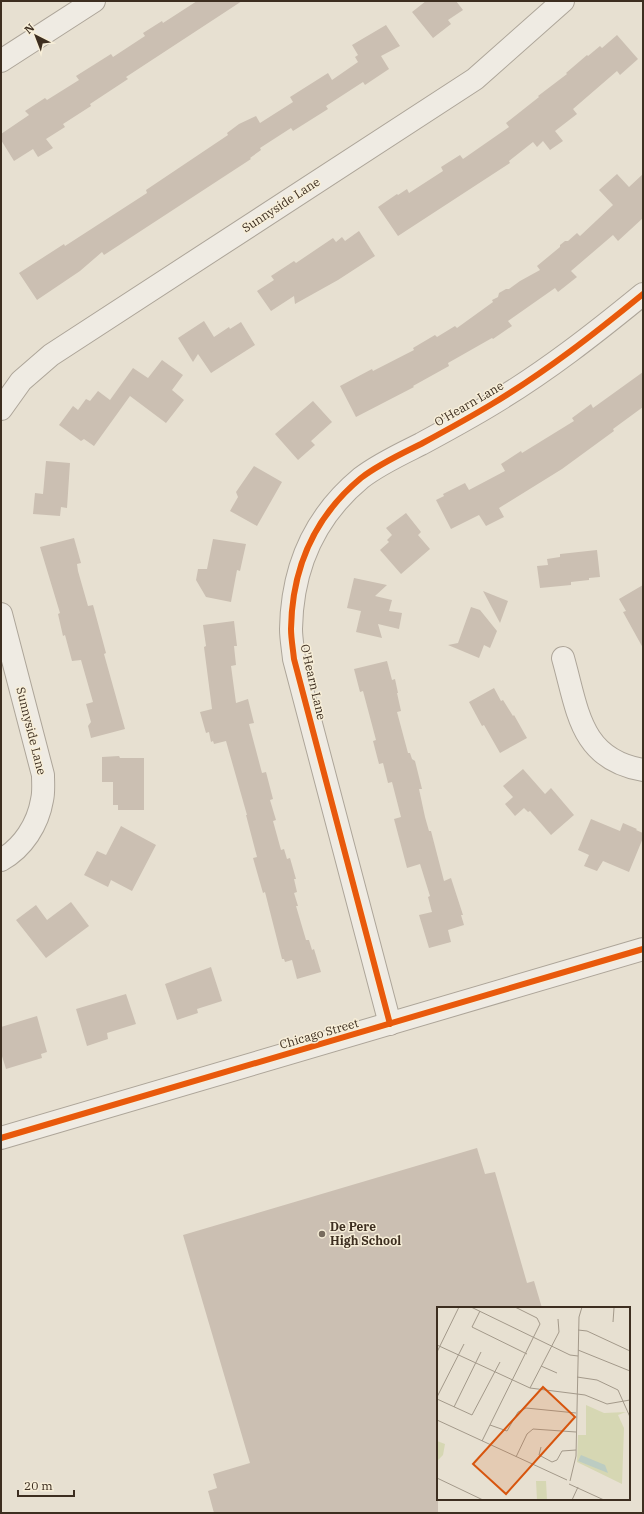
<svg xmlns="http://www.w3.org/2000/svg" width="644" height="1514" font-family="'IBM Plex Serif',serif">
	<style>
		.building { fill: #cbbfb2 }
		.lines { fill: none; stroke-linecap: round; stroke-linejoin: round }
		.minor-casing { stroke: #ada599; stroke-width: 24 }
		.minor { stroke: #efebe3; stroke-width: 22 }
		.cycleway-casing { stroke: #f7eed8; stroke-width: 8 }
		.cycleway { stroke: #e8590c; stroke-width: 6 }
		.poi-dot { fill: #786c5e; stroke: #f7eed8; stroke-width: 1.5 }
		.labels { text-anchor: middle; stroke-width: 3; stroke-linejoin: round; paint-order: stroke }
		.street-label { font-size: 12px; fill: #3d2e20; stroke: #f7eed8 }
		.poi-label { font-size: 12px; font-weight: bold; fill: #3d2e20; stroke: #f7eed8; text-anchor: start }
		.inset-road { fill: none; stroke: #a3998a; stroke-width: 1 }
		.view { fill: #d7550e; fill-opacity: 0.15; stroke: #d7550e; stroke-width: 2 }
		.inset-edge { fill: none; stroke: #3d2e20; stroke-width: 2 }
	</style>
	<rect width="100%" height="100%" fill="#e7e0d1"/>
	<g class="building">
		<path d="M197 1H242L126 77 128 79 90 104 91 106 63 124 65 127 46 139 53 148 38 157 33 149 14 161 1 140V134L29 115 25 111 45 98 47 100 79 80 76 76 111 54 113 57 145 36 143 33 162 21 163 23Z"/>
		<path d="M426 1H456L463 10 448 20 451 24 433 38 412 12Z"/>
		<path d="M386 25 400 46 381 56 389 69 365 85 363 82 326 106 328 109 293 131 291 128 260 148 261 150 250 158 251 159 104 255 102 252 80 271 37 300 19 273 64 244 65 246 147 193 146 190 228 135 227 133 239 124 256 116 260 123 293 102 290 97 328 73 332 80 358 62 355 57 358 55 352 45Z"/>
		<path d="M617 35 638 59 620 75 617 71 573 109 577 114 555 131 563 141 550 150 543 141 537 147 533 142 509 161 510 163 398 236 378 207 397 194 398 195 407 189 409 193 443 171 441 167 460 155 463 159 509 127 506 123 539 97 538 96 567 74 566 73 587 55 588 56 600 46 602 48Z"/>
		<path d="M617 174 629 187 643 174V218L618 241 613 235 571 271 577 277 558 292 555 288 508 321 512 326 493 339 492 338 448 363 449 366 413 386 414 387 356 417 340 386 372 369 373 371 414 350 413 348 435 335 437 337 455 326 457 328 493 302 492 300 498 297 499 293 506 289H509L520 281 540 270 537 266 560 247V245L565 241H568L577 233 580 236 613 205 599 190Z"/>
		<path d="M359 231 375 256 338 280 295 304 294 296 271 311 257 291 274 280 271 276 294 261 296 263 333 238 336 242 342 237 345 241Z"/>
		<path d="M204 321 214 337 229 327 230 329 241 322 255 345 211 373 198 354 193 362 178 338Z"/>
		<path d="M162 360 183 375 172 390 184 400 166 423 130 396 94 446 84 439 81 441 59 425 73 406 78 410 86 399 90 401 98 391 110 400 133 368 148 378Z"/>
		<path d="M643 372V407L613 429 614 431 562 469 499 508 504 517 486 526 479 515 451 529 436 500 444 496 443 494 465 483 469 490 505 471 501 464 521 451 522 453 574 421 572 418 591 404 593 408Z"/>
		<path d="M313 401 332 422 311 441 315 445 298 460 275 434Z"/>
		<path d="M46 461 70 463 67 508 61 507 60 516 33 514 35 493 43 494Z"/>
		<path d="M254 466 282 482 257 526 230 511 238 497 236 492Z"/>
		<path d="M406 513 421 532 418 535 430 549 401 574 380 550 389 542 387 540 392 535 386 528Z"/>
		<path d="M74 538 81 563 77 564 78 571 88 606 93 605 106 653 104 654 125 729 91 738 88 726 91 722 86 704 93 702 81 660 72 661 65 635 63 636 58 614 60 613 40 547Z"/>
		<path d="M213 539 246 544 240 571 237 570 231 602 206 597 196 580 198 569H207Z"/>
		<path d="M597 550 600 577 589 578V580L571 582V585L540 588 537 566 548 565 547 559 560 557V554Z"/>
		<path d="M354 578 387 585 375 596 392 600 389 611 402 613 399 629 378 624 382 638 356 632 361 611 347 608Z"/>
		<path d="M643 585V648L623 612 626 611 619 599Z"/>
		<path d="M483 591 508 601 500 623Z"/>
		<path d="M471 607 480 610 497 631 490 648 484 645 479 658 448 645 458 643Z"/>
		<path d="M234 621 237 646H234L236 665 231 666 236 703 248 699 254 723 249 724 262 773 266 772 273 799 270 800 276 820 273 821 281 850 284 849 287 859 290 858 296 879H294L297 892 294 893 298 906H296L306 940H309L312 950 314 949 321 972 297 979 292 960 285 962 284 959H282L265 892 263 893 253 858 257 857 246 815H247L226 741 214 744 213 741 211 742 209 732 206 733 200 712 212 709 204 647 206 646 203 625Z"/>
		<path d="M387 661 392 680 395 679 398 693H397L401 711 397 712 408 753H410L412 759 415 761 422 789H419L425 817 429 831H431L444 881 451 878 463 915H461L464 925 448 930 451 942 429 948 419 915 432 912 428 897 430 896 420 864 407 868 394 819 401 817 392 782 388 783 383 763 379 764 373 741 376 740 363 691 360 692 354 669Z"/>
		<path d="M494 688 501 701 503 700 513 716 514 715 527 738 500 753 484 725 482 726 469 702Z"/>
		<path d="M119 756 120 758H144V810H118V805H113V782H102V757Z"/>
		<path d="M523 769 545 794 551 788 574 815 551 835 530 811 528 812 524 808 515 816 505 804 513 797 503 786Z"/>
		<path d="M591 819 620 831 623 823 637 829 636 830 643 833V838L629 872 603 861 597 871 584 866 589 855 578 850Z"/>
		<path d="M121 826 156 845 132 891 111 880 108 887 84 875 97 851 106 855Z"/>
		<path d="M71 902 89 926 46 958 16 920 36 905 47 920Z"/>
		<path d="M211 967 222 1001 197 1009 198 1013 177 1020 165 984Z"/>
		<path d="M126 994 136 1024 107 1033 108 1039 87 1046 76 1009Z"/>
		<path d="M37 1016 47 1052 41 1054 42 1058 6 1069 1 1053V1027Z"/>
		<path d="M477 1148 485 1174 495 1172 527 1283 534 1281 542 1308H438V1513H214L208 1491 217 1488 213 1474 250 1463 183 1235Z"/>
	</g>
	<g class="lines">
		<g class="minor-casing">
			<g id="minor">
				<path d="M1 61 94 1"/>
				<path d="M1 409 21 381 51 355 475 79 563 1"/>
				<path d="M1 614 43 775C43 783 44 792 42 800 38 824 23 848 1 860"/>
				<path d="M563 658C578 711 580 759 643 770"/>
				<path d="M390 1024 294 659C293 649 291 638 291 629 292 569 314 517 361 478 379 464 401 454 421 444 445 431 469 418 492 404 547 371 594 334 643 294"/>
				<path d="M1 1138 643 949"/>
			</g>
		</g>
		<use href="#minor" class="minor"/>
		<g class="cycleway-casing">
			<g id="cycleway">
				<path d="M390 1024 294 659C293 649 291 638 291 629 292 569 314 517 361 478 379 464 401 454 421 444 445 431 469 418 492 404 547 371 594 334 643 294"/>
				<path d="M1 1138 643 949"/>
			</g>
		</g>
		<use href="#cycleway" class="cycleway"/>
	</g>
	<circle class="poi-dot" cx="322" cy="1234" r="4"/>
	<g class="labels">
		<g class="street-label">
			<text transform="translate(281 205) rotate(-33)" y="4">Sunnyside Lane</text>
			<text transform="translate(469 404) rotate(-30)" y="4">O'Hearn Lane</text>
			<text transform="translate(313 682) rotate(77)" y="4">O'Hearn Lane</text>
			<text transform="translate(31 731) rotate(76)" y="4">Sunnyside Lane</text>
			<text transform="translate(319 1034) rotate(-16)" y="4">Chicago Street</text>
		</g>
		<g class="poi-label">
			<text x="330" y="1231">De Pere<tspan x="330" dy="14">High School</tspan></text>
		</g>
	</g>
	<g transform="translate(437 1307)">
		<rect width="193" height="193" fill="#e7e0d1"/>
		<path d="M149 98 167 106 189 105 181 108 187 121 185 177 140 155 141 128H149ZM0 134 8 137 6 148 0 154ZM99 174H109L110 193H100Z" fill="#d6d7b3"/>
		<path d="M144 148 168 158 171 166 141 154Z" fill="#bcccc2"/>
		<path class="inset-road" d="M34 0 133 48 141 49M171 0H193M43 4 35 20 90 47M176 15 177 1M141 23 150 24 193 44M0 38 93 81 148 88 170 97 193 93M141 43 193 64M0 45 22 0M104 59 120 66M140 70 160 73 181 83 193 110M93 81 122 25 121 12M0 90 27 37M0 92 35 108 63 55M17 100 44 45M0 113 130 173M53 118 70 124 81 105 89 101 139 106M45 134 103 17 100 11 78 0M104 140 102 148 115 155 120 153 125 144 139 143M79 150 90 127 96 122 139 125M0 171 46 193M133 174 139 149 142 10 145 0M132 177 167 193M135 193 141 180"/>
		<path class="view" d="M106 80 138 110 69 187 36 157Z"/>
		<rect width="193" height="193" class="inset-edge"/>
	</g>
	<rect width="644" height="1514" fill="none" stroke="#3d2e20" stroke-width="4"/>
	<g transform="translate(36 36) rotate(318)" stroke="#f7eed8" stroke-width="3" paint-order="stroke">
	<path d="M0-3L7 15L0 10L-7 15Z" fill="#3d2e20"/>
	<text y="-6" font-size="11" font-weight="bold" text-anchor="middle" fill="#3d2e20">N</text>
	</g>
	<path d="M18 1490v6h56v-6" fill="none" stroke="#3d2e20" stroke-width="2"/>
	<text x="24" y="1490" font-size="12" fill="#3d2e20" stroke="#f7eed8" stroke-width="3" paint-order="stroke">20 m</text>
</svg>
